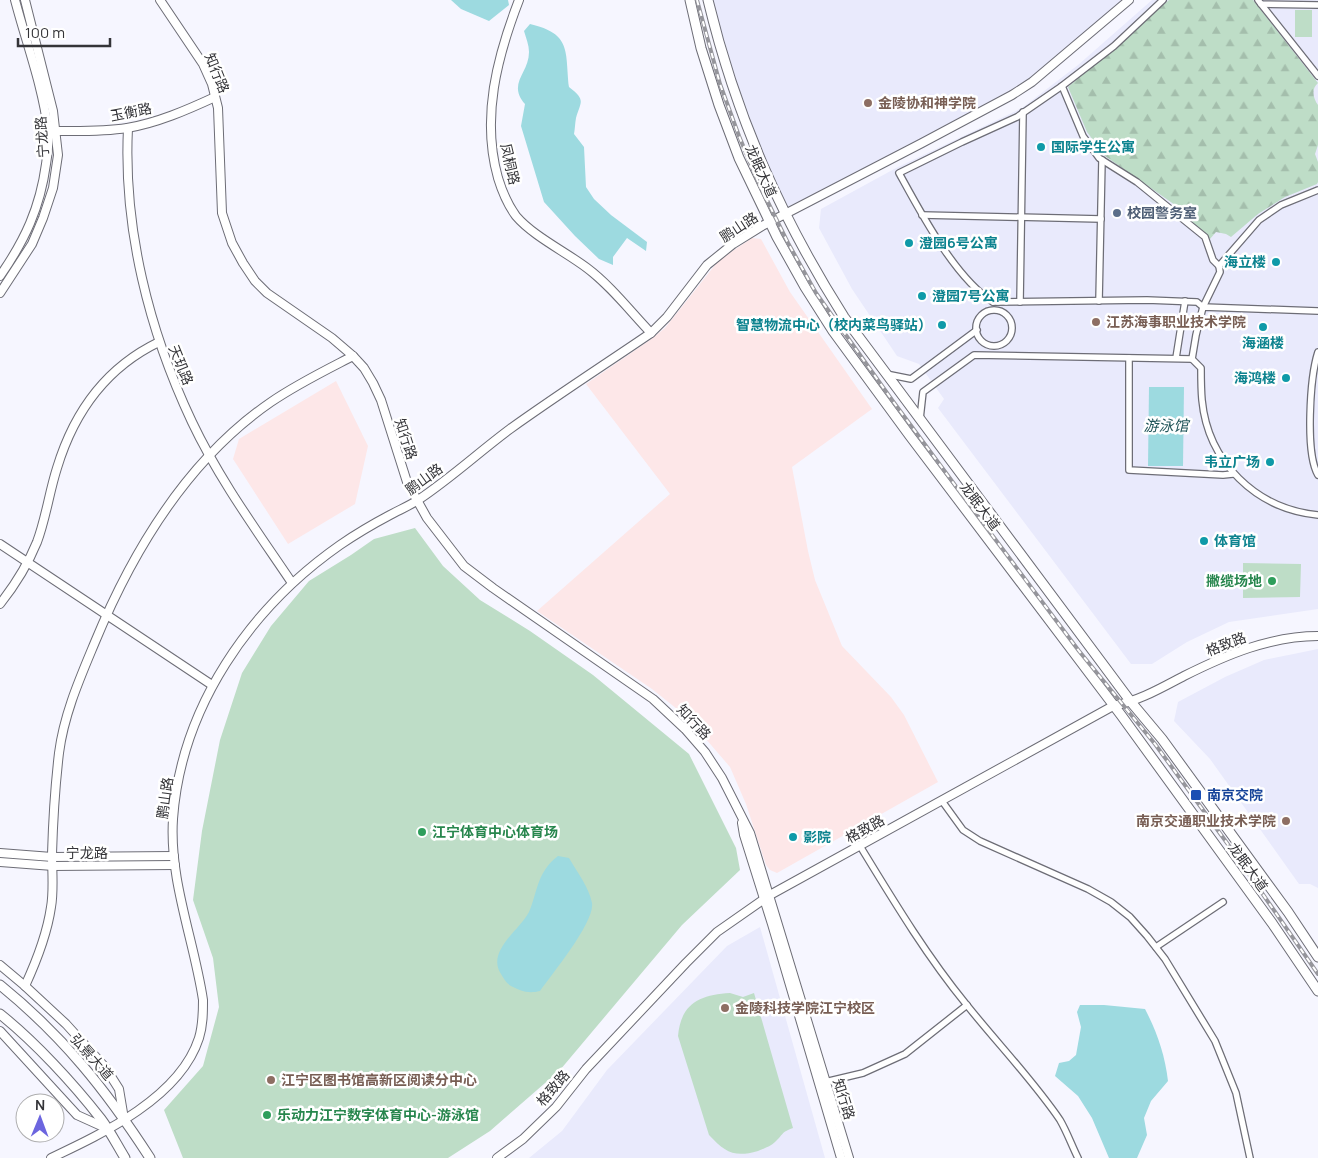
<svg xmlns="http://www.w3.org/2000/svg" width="1318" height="1158" font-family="Manrope,'Noto Sans SC',sans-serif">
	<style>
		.commercial { fill: #fde7e8 }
		.built { fill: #e9eafc }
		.forest { fill: url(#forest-firs) }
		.pitch { fill: #beddc7 }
		.water { fill: #9ddae0 }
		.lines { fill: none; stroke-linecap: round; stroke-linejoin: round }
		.street-casing { stroke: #6d6d76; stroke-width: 8 }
		.secondary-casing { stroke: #6d6d76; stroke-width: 10 }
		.primary-casing { stroke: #6d6d76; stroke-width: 11 }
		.street { stroke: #fff; stroke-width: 5.5 }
		.secondary { stroke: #fff; stroke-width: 8 }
		.primary { stroke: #fff; stroke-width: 9 }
		.rail-casing { stroke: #95959b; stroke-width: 4 }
		.rail { stroke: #fff; stroke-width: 2; stroke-dasharray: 5.5; stroke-linecap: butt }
		.education-dot { fill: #8d6e63; stroke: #fff; stroke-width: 2 }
		.culture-dot { fill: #0f9aa8; stroke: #fff; stroke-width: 2 }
		.service-dot { fill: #5c6f8a; stroke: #fff; stroke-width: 2 }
		.leisure-dot { fill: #2e9e5b; stroke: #fff; stroke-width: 2 }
		.transit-dot { fill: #1a4fb4; stroke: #fff; stroke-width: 2 }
		.labels { text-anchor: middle; stroke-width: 5; stroke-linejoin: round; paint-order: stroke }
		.street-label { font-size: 14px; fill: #343438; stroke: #fff }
		.education-label { font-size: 14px; font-weight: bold; fill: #785e54; stroke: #fff; text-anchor: start }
		.culture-label { font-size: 14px; font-weight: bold; fill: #0d838f; stroke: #fff; text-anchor: start }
		.service-label { font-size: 14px; font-weight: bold; fill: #4e5e75; stroke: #fff; text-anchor: start }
		.leisure-label { font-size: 14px; font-weight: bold; fill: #27864d; stroke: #fff; text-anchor: start }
		.transit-label { font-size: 14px; font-weight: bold; fill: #164399; stroke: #fff; text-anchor: start }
		.water-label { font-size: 15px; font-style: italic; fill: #1f5458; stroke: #fff }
	</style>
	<defs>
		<pattern id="forest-firs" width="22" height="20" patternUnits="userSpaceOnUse" patternTransform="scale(1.25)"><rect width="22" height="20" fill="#beddc7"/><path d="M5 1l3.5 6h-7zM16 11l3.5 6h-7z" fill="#a4beac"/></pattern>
	</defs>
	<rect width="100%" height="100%" fill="#f6f6ff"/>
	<g class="commercial">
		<path d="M752 238 761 239 790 292 872 409 792 467 808 551 815 580 842 646 891 697 904 715 938 782 777 873 770 870 766 865 746 804 730 767 699 731 677 709 652 689 537 611 670 494 586 384 650 340 665 328 719 260Z"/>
		<path d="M336 381 368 446 355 504 288 544 233 459 239 439Z"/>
	</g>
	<g class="built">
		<path d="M708 0H1129L1032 82 785 214 756 151Z"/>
		<path d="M1152 0H1318V609L1229 622 1187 642 1152 664H1131L938 408 944 399 919 364 897 356 852 289 819 228 821 209 896 168 1022 108 1078 65Z"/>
		<path d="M1318 649V888L1310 884H1299L1210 759 1174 721 1178 702 1225 677 1264 660Z"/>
		<path d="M760 927 825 1158H529L562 1131 607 1070 727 946Z"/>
	</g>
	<path class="forest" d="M1169 0H1253L1318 83C1311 89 1313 98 1318 105V145L1315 154 1318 162V182L1317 184 1285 197 1258 214 1231 237 1226 234 1216 232 1210 239 1175 205 1105 156 1087 132 1068 87Z"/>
	<g class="pitch">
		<rect x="1295" y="10" width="17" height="27"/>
		<path d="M415 528 443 566 480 600 530 631 593 675 689 754 736 848 740 870 682 925 560 1070 490 1131 448 1158H183L164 1110 203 1066 219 1007 213 958 193 900 202 831 220 740 242 673 271 626 309 581 351 555 374 539Z"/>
		<path d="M1243 563 1301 564 1300 597 1243 598Z"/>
		<path d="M730 993 743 997 754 993 793 1128C781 1132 783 1135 775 1142 771 1146 763 1149 758 1151 734 1158 725 1152 709 1135L678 1036C681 1003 700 995 730 993Z"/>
	</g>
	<g class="water">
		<path d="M451 0H508L509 5 489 21 461 9Z"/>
		<path d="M530 24C572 34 565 51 569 87 586 100 581 101 576 118 575 123 575 129 574 134L584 147 586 187 594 199 611 215 647 242 646 251 627 238 613 257V265L599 259 575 236 544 202 521 126 525 104C507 83 529 74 529 52 529 45 526 38 524 31Z"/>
		<path d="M1149 387H1184L1183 466H1148Z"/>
		<path d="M558 856 569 858C577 872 589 887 592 903 595 922 552 974 540 991 528 994 521 991 511 986 506 983 504 979 501 974 486 951 520 930 529 912 538 890 537 872 558 856Z"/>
		<path d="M1080 1005H1104L1145 1009C1157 1032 1165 1055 1168 1081L1151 1101 1144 1118 1147 1135 1137 1158H1109L1092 1118 1078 1096 1055 1076 1059 1063 1069 1061 1076 1055 1081 1027 1077 1012Z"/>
	</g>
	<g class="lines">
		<g class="street-casing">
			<g id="street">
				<path d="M1163 0 1114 46 1062 86 1017 117 962 142 899 173C921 213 955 278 993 302L1147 300 1197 302 1203 307 1220 272 1219 266 1259 220 1281 205 1318 190"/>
				<path d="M1258 0 1261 4 1318 5"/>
				<path d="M1261 4 1318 76"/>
				<path d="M1062 86 1083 136 1099 158 1137 182 1205 237 1213 260 1219 266"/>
				<path d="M922 215 1101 219"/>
				<path d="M1099 301 1102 160"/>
				<path d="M1020 302 1023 112"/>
				<circle cx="994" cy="328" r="18"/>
				<path d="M1318 311 1203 307 1196 335 1192 359 1201 368C1201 379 1201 389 1202 400 1208 462 1256 509 1318 515"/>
				<path d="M1318 352C1310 377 1305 453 1318 475"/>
				<path d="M1129 358V470L1223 475 1233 474"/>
				<path d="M1176 358 1185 301"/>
				<path d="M886 374 911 379 977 330"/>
				<path d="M920 419 923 392 974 355 1192 359"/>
				<path d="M942 801 963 830 980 841 1088 889 1111 902 1130 917 1147 936 1165 959 1215 1041 1236 1093 1250 1158"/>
				<path d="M860 846C893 900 926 955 966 1004 997 1043 1032 1079 1060 1120 1067 1132 1072 1146 1078 1158"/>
				<path d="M1156 947 1223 902"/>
				<path d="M825 1082 863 1073 905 1054 967 1005"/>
			</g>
		</g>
		<g class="secondary-casing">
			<g id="secondary">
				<path d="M160 0 203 64 212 84 218 108 222 213 232 243 243 263 255 281 267 293 332 338 353 356 364 368 373 383 381 400 407 482 427 518 464 566 493 588 653 699 685 729 705 752 722 778 750 833 849 1158"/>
				<path d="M519 0C497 57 481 118 498 178 502 191 508 205 516 216 533 236 566 252 587 268 611 286 630 311 651 333"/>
				<path d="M128 128C123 228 149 331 192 422 219 479 257 531 292 583"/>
				<path d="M53 131C77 131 102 132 127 128 157 123 187 110 215 97"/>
				<path d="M0 276C25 240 40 208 46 164 48 153 49 141 48 130 43 87 26 42 15 0"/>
				<path d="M0 293 32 244 43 218 53 188 58 155 53 111 25 0"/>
				<path d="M0 544 212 685"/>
				<path d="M0 604C15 585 28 564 37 542 46 518 49 493 57 468 74 412 105 368 159 342"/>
				<path d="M742 823 744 835 772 924 841 1158"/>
				<path d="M0 853 52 857 174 856"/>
				<path d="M0 862 53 866 175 865"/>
				<path d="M0 965 25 986 66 1024 105 1067 119 1089 124 1119"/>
				<path d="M25 986C37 960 47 935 51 907 54 890 52 872 52 854 53 820 55 787 59 753 64 714 80 678 95 642 133 550 188 459 271 402 297 384 326 370 353 356"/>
				<path d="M0 1031 77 1115 108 1129"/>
				<path d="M51 1158C104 1133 180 1097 199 1038 203 1025 203 1013 203 1000 194 940 169 880 173 819 181 707 250 608 340 545 356 534 373 524 390 515 399 510 409 506 418 500 450 479 479 452 510 429 556 396 604 365 651 333L667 317 707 265 733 244 762 226 922 143 1012 95 1032 82 1129 0"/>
				<path d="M497 1158 523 1139 556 1107 586 1069 686 963 717 932 770 895 1113 706C1139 701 1161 688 1184 676 1226 655 1270 636 1318 636"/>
			</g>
		</g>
		<g class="primary-casing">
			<g id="primary">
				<path d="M690 0 701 48 719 105 739 158 777 237 805 287 833 331 910 436 1121 715 1272 923 1318 991"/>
				<path d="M708 0C736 116 780 216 844 317L1131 702 1162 739 1288 912 1318 957"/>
				<path d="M0 985C63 1036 106 1090 150 1158"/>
				<path d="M0 1014C35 1042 73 1083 101 1119 110 1131 117 1145 125 1158"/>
			</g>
		</g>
		<use href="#street" class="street"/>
		<use href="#secondary" class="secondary"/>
		<use href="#primary" class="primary"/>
		<g class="rail-casing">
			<path id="rail" d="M697 0 720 84 739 136 759 184 788 243 816 293 892 400 983 523 1079 651 1155 744 1235 854 1318 974"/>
		</g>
		<use href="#rail" class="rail"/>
	</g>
	<g class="education-dot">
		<circle cx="868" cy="103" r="5"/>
		<circle cx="1096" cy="322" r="5"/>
		<circle cx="1286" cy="821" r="5"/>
		<circle cx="725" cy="1008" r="5"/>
		<circle cx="271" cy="1080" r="5"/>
	</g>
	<g class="culture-dot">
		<circle cx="1041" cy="147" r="5"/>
		<circle cx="909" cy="243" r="5"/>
		<circle cx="1276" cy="262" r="5"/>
		<circle cx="922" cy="296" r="5"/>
		<circle cx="942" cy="325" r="5"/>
		<circle cx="1263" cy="327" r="5"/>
		<circle cx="1286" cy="378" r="5"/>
		<circle cx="1270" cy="462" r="5"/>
		<circle cx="1204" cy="541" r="5"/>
		<circle cx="793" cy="837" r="5"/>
	</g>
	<circle class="service-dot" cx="1117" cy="213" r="5"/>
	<g class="leisure-dot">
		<circle cx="1272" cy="581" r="5"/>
		<circle cx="422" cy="832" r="5"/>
		<circle cx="267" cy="1115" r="5"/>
	</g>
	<rect class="transit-dot" x="1190" y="789" width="12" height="12" rx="2.5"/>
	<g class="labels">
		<g class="street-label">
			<text transform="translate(217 73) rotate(68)" y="5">知行路</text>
			<text transform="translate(131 112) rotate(-11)" y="5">玉衡路</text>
			<text transform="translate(42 137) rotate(-94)" y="5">宁龙路</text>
			<text transform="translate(510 164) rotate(77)" y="5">凤桐路</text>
			<text transform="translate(761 171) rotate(66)" y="5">龙眠大道</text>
			<text transform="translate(739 227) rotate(-33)" y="5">鹏山路</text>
			<text transform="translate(181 365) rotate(68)" y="5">天玑路</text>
			<text transform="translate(406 439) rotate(72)" y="5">知行路</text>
			<text transform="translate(424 479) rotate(-36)" y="5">鹏山路</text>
			<text transform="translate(980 506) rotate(53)" y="5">龙眠大道</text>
			<text transform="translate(1226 644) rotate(-21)" y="5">格致路</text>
			<text transform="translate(694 722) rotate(47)" y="5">知行路</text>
			<text transform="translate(165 798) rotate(-82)" y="5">鹏山路</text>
			<text transform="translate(865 829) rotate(-29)" y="5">格致路</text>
			<text x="87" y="858">宁龙路</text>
			<text transform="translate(1248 867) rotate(54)" y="5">龙眠大道</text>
			<text transform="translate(92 1057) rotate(49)" y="5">弘景大道</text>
			<text transform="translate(553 1088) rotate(-49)" y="5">格致路</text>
			<text transform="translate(844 1099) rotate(73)" y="5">知行路</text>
		</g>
		<g class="education-label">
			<text x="878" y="108">金陵协和神学院</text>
			<text x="1106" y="327">江苏海事职业技术学院</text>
			<text x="1276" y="826" text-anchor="end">南京交通职业技术学院</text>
			<text x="735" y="1013">金陵科技学院江宁校区</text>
			<text x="281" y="1085">江宁区图书馆高新区阅读分中心</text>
		</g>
		<g class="culture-label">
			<text x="1051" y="152">国际学生公寓</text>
			<text x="919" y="248">澄园6号公寓</text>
			<text x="1266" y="267" text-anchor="end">海立楼</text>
			<text x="932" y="301">澄园7号公寓</text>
			<text x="932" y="330" text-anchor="end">智慧物流中心（校内菜鸟驿站）</text>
			<text x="1263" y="348" text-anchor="middle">海涵楼</text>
			<text x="1276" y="383" text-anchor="end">海鸿楼</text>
			<text x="1260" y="467" text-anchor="end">韦立广场</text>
			<text x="1214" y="546">体育馆</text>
			<text x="803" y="842">影院</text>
		</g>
		<g class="service-label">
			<text x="1127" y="218">校园警务室</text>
		</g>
		<g class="leisure-label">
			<text x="1262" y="586" text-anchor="end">撇缆场地</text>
			<text x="432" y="837">江宁体育中心体育场</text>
			<text x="277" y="1120">乐动力江宁数字体育中心-游泳馆</text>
		</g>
		<g class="transit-label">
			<text x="1207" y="800">南京交院</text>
		</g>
		<g class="water-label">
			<text x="1166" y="431">游泳馆</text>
		</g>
	</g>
	<g transform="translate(40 1118) rotate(1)"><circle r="24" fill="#ffffff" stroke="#aeaeaf"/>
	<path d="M0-4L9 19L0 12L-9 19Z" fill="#6c65df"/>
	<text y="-8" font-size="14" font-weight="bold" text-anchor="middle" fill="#343438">N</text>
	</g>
	<path d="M18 38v8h92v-8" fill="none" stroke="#343438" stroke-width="2.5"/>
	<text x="25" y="38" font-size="15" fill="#343438" stroke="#ffffff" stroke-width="4" paint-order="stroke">100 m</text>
</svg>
